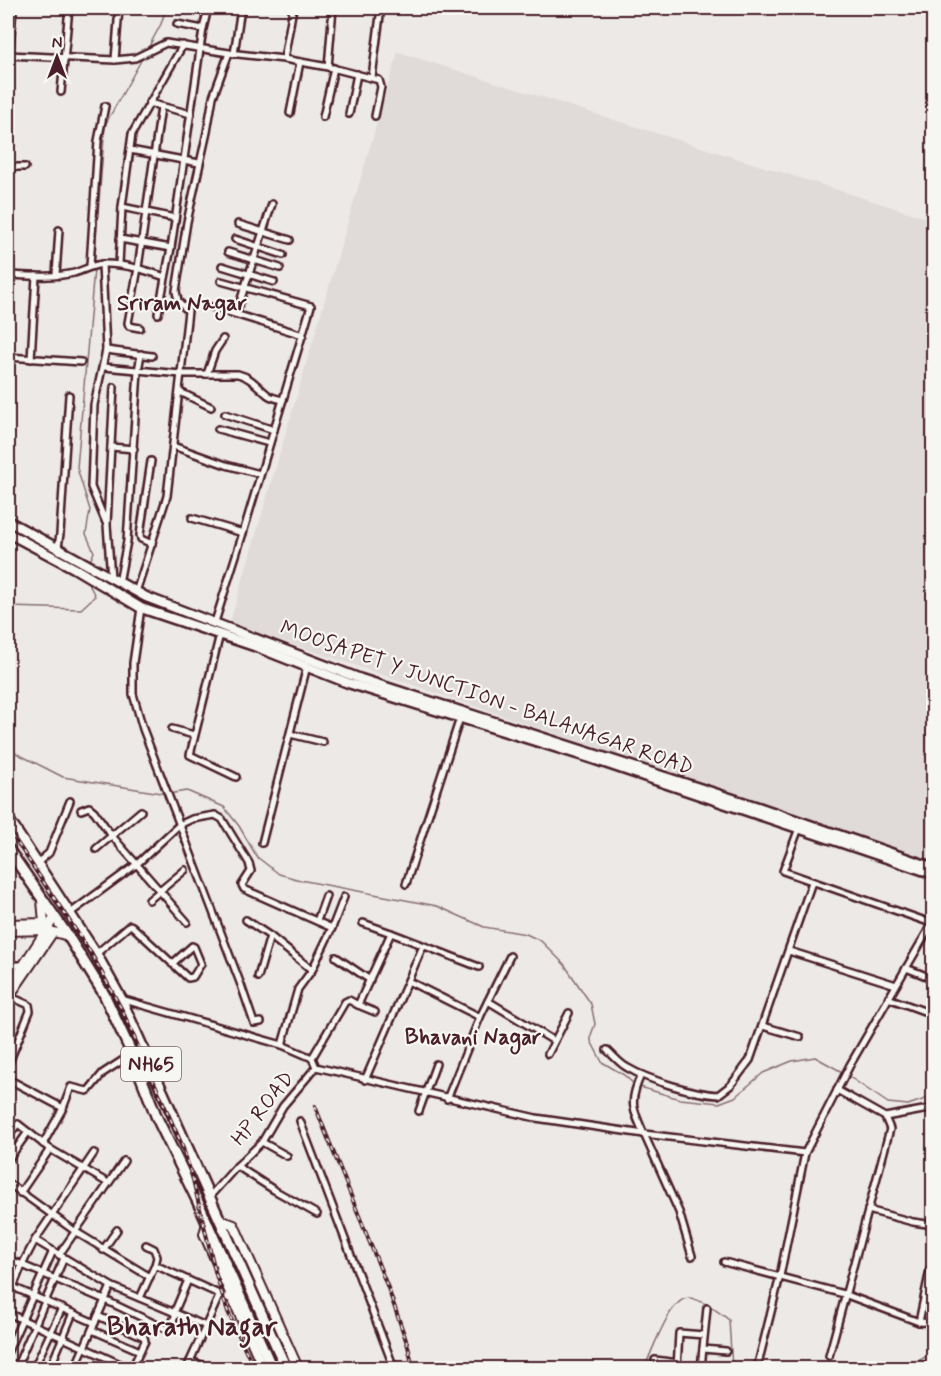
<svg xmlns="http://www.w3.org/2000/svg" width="941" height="1376" font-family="Mynerve,sans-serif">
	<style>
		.built { fill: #e0dad8 }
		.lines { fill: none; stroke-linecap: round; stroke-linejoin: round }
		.stream { stroke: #886e73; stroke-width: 1.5 }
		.street-casing { stroke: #4a1f2b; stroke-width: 10 }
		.secondary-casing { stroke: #4a1f2b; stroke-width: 12 }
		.primary-casing { stroke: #4a1f2b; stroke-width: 13 }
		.highway-casing { stroke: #4a1f2b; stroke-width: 14 }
		.street { stroke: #f6f6f2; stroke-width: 5 }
		.secondary { stroke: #f6f6f2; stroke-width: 8 }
		.primary { stroke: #f6f6f2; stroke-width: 8 }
		.highway { stroke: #f6f6f2; stroke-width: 9 }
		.rail-casing { stroke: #4a1f2b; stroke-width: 4 }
		.rail { stroke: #f6f6f2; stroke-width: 1.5; stroke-dasharray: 4.5; stroke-linecap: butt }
		.labels { text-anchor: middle; stroke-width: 4.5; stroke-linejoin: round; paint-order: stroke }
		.shield { fill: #f6f6f2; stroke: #7e6067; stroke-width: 1.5 }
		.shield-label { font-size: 20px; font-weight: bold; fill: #4a1f2b }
		.street-label { font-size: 21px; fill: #4a1f2b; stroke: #f6f6f2 }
		.neighbourhood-label { font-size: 22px; font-weight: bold; fill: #4a1f2b; stroke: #f6f6f2 }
		.district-label { font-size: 27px; font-weight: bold; fill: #4a1f2b; stroke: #f6f6f2 }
	</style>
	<rect width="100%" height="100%" fill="#ece9e6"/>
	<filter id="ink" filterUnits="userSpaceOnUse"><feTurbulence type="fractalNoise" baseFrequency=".0167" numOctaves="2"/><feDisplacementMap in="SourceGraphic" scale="12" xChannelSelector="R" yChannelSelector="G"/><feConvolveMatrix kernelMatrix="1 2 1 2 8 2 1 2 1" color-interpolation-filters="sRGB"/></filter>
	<g filter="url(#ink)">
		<path class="built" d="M398 52 933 220V862L230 623Z"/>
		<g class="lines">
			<g class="stream">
				<path d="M147 50 161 24 166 8"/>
				<path d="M94 264 105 125 143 57"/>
				<path d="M90 561 94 552 86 534 90 510 77 468 94 269"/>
				<path d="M8 607 81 609 95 596 88 582"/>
				<path d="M8 749 63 777 167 794 187 791 224 807 239 826 257 857 279 874 300 880 437 906 484 927 526 934 541 941 564 964 591 1004 595 1024 591 1035V1041L602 1062 624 1075 635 1085"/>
				<path d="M848 1076 888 1103 908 1105 934 1096"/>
				<path d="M640 1087 680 1099 719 1103 735 1097 763 1073 792 1061 815 1057 844 1073"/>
				<path d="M644 1368C652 1353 669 1299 688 1298 698 1297 722 1314 729 1320L732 1368"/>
				<path d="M906 1368 934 1352"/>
			</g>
			<g class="street-casing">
				<g id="street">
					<path d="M293 8 284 59 328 67 379 80 381 87 375 116"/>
					<path d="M177 24 203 29"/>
					<path d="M234 54 241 8"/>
					<path d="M8 55 115 60 135 58 166 43 229 53 284 59"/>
					<path d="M115 60 119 8"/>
					<path d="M328 67 333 8"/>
					<path d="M372 77 381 8"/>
					<path d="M61 92 69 8"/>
					<path d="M149 103 191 114"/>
					<path d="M290 113 300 62"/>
					<path d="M349 114 357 74"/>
					<path d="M323 117 334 68"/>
					<path d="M130 150 199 163"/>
					<path d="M8 167H25"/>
					<path d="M122 207 175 218"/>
					<path d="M238 224 290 240"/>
					<path d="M120 239 171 248"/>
					<path d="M235 239 283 255"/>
					<path d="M228 252 280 268"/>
					<path d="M102 264 106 350 94 405 91 487 107 525 111 578"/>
					<path d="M119 264 122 207 132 134 183 45"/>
					<path d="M90 266 98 141 105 106"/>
					<path d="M222 266 274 282"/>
					<path d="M8 275C29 276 53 278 74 273 85 270 93 264 105 264 126 264 145 270 165 277"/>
					<path d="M56 275 59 230"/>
					<path d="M221 281 311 306 243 533"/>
					<path d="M212 307 303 335"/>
					<path d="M158 314 171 248 203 29 208 8"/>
					<path d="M236 314 272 204"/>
					<path d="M140 328 129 326 128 323 138 268 161 107"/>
					<path d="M106 350 152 356"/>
					<path d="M8 357 81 362"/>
					<path d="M31 359 36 276"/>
					<path d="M104 367 181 374H238C251 377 258 387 268 395 272 398 278 399 283 400"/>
					<path d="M207 374 215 351 223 339"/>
					<path d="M180 392 211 407"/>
					<path d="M225 414 274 430"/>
					<path d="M218 429 269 443"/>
					<path d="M173 446 226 465 260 474"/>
					<path d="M111 447 134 449"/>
					<path d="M151 461 140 535 141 539 152 544"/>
					<path d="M192 518 243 533 215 622"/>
					<path d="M107 524 114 387"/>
					<path d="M58 547 60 534 69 395"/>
					<path d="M119 583 127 541 138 371 141 354"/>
					<path d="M136 592 167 496 188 311 178 301 176 291 187 222 207 132 213 97 229 53"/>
					<path d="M141 608 133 663V694L143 729 241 985 254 1023 261 1022"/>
					<path d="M220 634 190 755 236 777"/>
					<path d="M172 729 194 735"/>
					<path d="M290 734 323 742"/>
					<path d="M81 810 89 807 94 811 112 836 187 922"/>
					<path d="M799 828 783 871 934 924"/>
					<path d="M262 843 307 666"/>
					<path d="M96 849 141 811"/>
					<path d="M36 864 49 853 70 801"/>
					<path d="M406 884 460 718"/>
					<path d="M149 900 185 870"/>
					<path d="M69 914 137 864 179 825 192 819 215 815 222 819 249 863 251 871 242 885 244 889 332 928"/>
					<path d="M246 920 270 936 312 970"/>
					<path d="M317 921 326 896"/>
					<path d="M363 923 391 933"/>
					<path d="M789 951 896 985"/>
					<path d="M96 954 130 925 132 926 188 978 193 977 201 964 194 947 192 946 172 964"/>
					<path d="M336 957 370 980"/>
					<path d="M8 965H24"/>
					<path d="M906 968 934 979"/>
					<path d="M258 977 270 936"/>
					<path d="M408 981 480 1017"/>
					<path d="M888 998 932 1014"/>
					<path d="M121 999 282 1045 312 1058 316 1067 536 1118 644 1134 679 1212 692 1256"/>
					<path d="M488 1001 554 1041"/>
					<path d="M358 1005 375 1012"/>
					<path d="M763 1026 800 1037"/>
					<path d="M282 1045 298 989 312 970 332 928 344 897"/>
					<path d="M607 1050C614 1056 620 1064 628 1068 648 1080 695 1094 718 1095L731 1085 750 1060 812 882"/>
					<path d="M548 1054 569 1013"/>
					<path d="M312 1058 345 1002 349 1000 358 1005 391 933 479 967"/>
					<path d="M8 1065 30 1011 29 1005 9 996"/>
					<path d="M641 1075C629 1101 632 1108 644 1134L805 1153"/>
					<path d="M8 1079 63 1108 43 1144"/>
					<path d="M365 1080 423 946"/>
					<path d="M837 1090 885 1117 934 1108"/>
					<path d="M447 1099 480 1017 510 956"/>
					<path d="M63 1108 71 1087 87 1091 89 1090 103 1073 123 1060"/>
					<path d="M419 1111 436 1064"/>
					<path d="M300 1121 394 1368"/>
					<path d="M8 1136 18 1124 50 1149 108 1183"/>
					<path d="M262 1142 287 1156"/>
					<path d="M8 1160 28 1132"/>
					<path d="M237 1166 274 1190 317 1214"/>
					<path d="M8 1183 76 1232 150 1277"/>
					<path d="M20 1193 50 1149"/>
					<path d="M210 1196 237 1166 262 1142 283 1106 316 1067"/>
					<path d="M868 1210 913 1222 934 1225"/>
					<path d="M35 1240 111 1286 206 1326"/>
					<path d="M103 1250 117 1230"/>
					<path d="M59 1255 124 1161"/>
					<path d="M8 1259 105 1300 166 1329 170 1328 176 1314"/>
					<path d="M724 1262 844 1294 919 1322 934 1323"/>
					<path d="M155 1265 232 1300"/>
					<path d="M13 1287 95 1323"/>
					<path d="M140 1298 155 1265 157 1257 154 1249 146 1245"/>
					<path d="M8 1300 22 1265 35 1240 94 1153"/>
					<path d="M8 1313 129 1368"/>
					<path d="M174 1313 188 1280"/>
					<path d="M98 1316 144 1337 145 1341 132 1368"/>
					<path d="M919 1322 934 1251"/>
					<path d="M92 1330 140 1351"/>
					<path d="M703 1349 726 1351"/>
					<path d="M8 1351 53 1251"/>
					<path d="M829 1356 890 1129 885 1117"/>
					<path d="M655 1360 678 1363"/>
					<path d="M190 1361 211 1368"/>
					<path d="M16 1368 64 1258"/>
					<path d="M34 1368 62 1308"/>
					<path d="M50 1368 73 1313"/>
					<path d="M75 1368 111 1286"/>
					<path d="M187 1368 220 1294"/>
					<path d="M677 1368 679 1333 704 1335"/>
					<path d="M701 1368 707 1308"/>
					<path d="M757 1368 780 1276 805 1153 850 1065 934 920"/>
					<path d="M918 1368 934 1362"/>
				</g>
			</g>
			<g class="secondary-casing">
				<g id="secondary">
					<path d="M8 62 12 8"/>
					<path d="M8 924 44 923 42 900"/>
					<path d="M8 931 47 930 68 936"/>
					<path d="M8 989 54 918"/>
					<path d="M8 998 53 932"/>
					<path d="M221 1220 234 1225 298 1368"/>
					<path d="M207 1223 204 1234 263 1368"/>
				</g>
			</g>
			<g class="primary-casing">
				<g id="primary">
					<path d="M8 521 146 597 361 679 758 807 934 868"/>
					<path d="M8 533 74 568 141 608 254 646 348 683 590 758 934 874"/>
				</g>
			</g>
			<g class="highway-casing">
				<g id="highway">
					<path d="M8 819 96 954 121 999 286 1368"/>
					<path d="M8 849 68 936 104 994 132 1054 157 1118 197 1200 272 1368"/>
				</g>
			</g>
			<use href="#street" class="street"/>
			<use href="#secondary" class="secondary"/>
			<use href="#primary" class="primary"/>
			<use href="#highway" class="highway"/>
			<g class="rail-casing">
				<g id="rail">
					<path d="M8 829 91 953 122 1010 182 1145 193 1180 216 1275 228 1312 254 1368"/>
					<path d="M315 1106 388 1288 408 1346 413 1368"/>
				</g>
			</g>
			<use href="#rail" class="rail"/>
		</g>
	</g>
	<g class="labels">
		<rect class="shield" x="121" y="1047" width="60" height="34" rx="4.5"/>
		<g class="shield-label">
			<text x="151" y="1071">NH65</text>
		</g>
		<g class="street-label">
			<text transform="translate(487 697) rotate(19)" y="7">MOOSAPET Y JUNCTION - BALANAGAR ROAD</text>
			<text transform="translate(262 1108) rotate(-52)" y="7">HP ROAD</text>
		</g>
		<g class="neighbourhood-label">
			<text x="182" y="310">Sriram Nagar</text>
			<text x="473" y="1044">Bhavani Nagar</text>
		</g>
		<g class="district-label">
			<text x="192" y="1335">Bharath Nagar</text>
		</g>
	</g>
	<rect width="941" height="1376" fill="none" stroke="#f6f6f2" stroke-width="30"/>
	<rect x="15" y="15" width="911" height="1346" fill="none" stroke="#4a1f2b" stroke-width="2" filter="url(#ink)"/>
	<g transform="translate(57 57)" stroke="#f6f6f2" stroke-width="4.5" paint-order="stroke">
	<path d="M0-4.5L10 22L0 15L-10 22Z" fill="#4a1f2b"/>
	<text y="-9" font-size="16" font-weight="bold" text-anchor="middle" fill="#4a1f2b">N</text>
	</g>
</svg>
